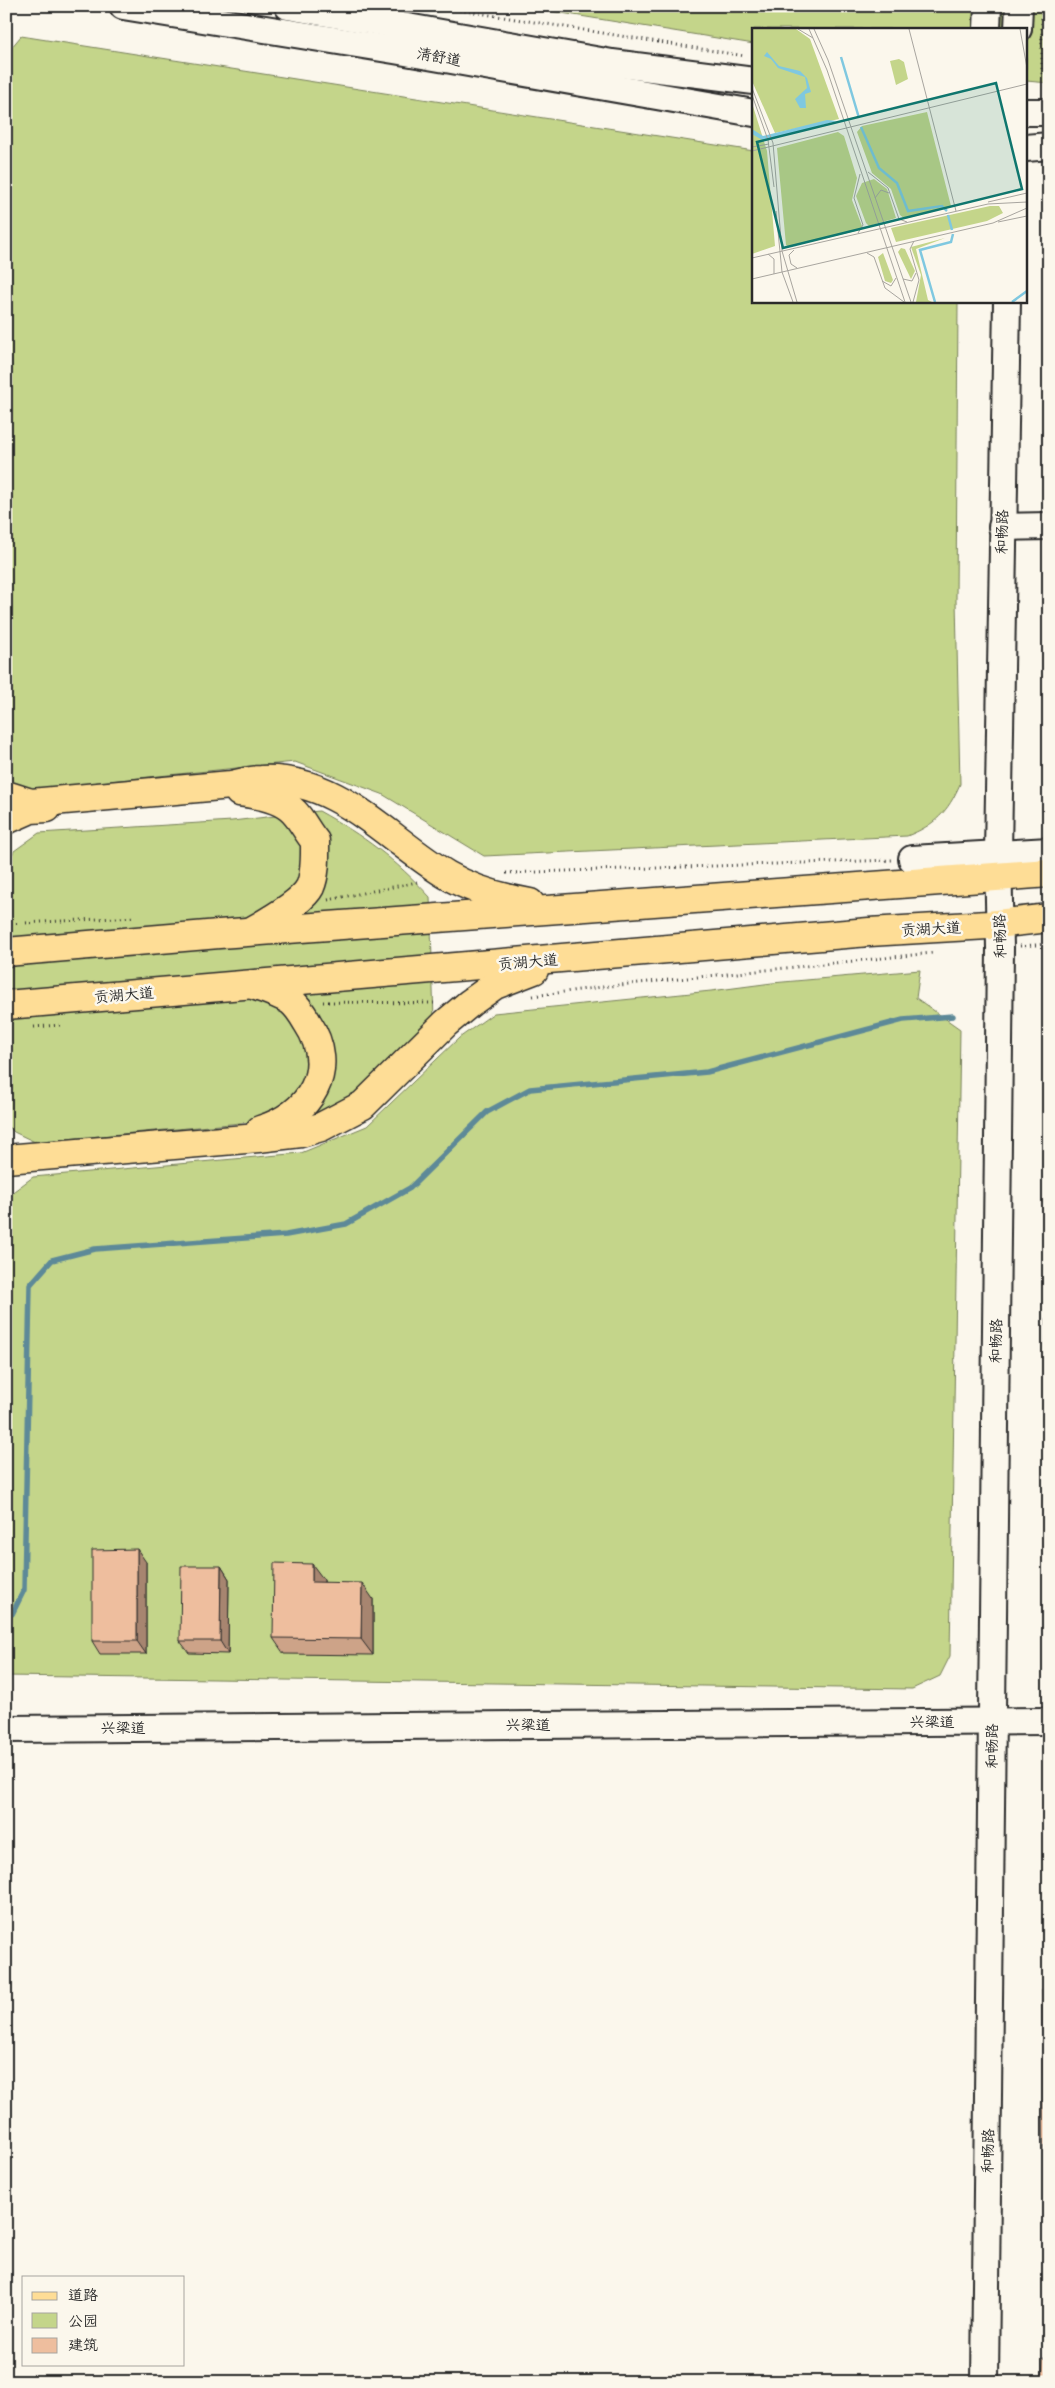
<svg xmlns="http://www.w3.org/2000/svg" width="1055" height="2388" font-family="'Patrick Hand','LXGW WenKai TC',sans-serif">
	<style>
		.green { fill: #c4d58a; stroke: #78805a }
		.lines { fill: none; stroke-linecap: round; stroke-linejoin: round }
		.stream { stroke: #5d8998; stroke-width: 5.5 }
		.minor-casing { stroke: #2b2b2b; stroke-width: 30 }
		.major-casing { stroke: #2b2b2b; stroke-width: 31 }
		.path { stroke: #2b2b2b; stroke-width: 3; stroke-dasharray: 1 4; stroke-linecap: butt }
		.minor { stroke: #fbf7ec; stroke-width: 26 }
		.major { stroke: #fedd96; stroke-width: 28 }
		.wall { fill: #cda388; stroke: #2b2b2b }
		.shaded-wall { fill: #a7856f; stroke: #2b2b2b }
		.building { fill: #eebe9e; stroke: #2b2b2b }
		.labels { text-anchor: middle; stroke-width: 5; stroke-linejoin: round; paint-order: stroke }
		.street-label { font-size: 15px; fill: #2b2b2b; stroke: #fbf7ec }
		.inset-river { fill: none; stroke: #7fc8e0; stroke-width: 2.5 }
		.inset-road { fill: none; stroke: #a8a59f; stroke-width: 1 }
		.view { fill: #0f766e; fill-opacity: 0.15; stroke: #0f766e; stroke-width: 2.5 }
		.inset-edge { fill: none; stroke: #2b2b2b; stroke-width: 2.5 }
	</style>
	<rect width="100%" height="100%" fill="#fbf7ec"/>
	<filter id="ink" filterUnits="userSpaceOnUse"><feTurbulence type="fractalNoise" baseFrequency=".02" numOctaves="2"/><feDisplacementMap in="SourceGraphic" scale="10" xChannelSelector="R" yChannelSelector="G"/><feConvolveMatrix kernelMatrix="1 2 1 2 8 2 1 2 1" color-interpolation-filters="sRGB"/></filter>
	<g filter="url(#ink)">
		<g class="green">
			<path d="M518 6H1049V83L1026 81V29H754V44Z"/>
			<path d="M21 36 754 151V301H958L956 600 960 784C948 812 935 825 907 836L484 856 382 794 295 762 22 790 6 775V54Z"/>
			<path d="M319 811C364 836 395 859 430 897L434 1020 360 1093 317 1116 35 1142 14 1132 6 1124 7 864 14 851 39 833 232 821Z"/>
			<path d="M920 970 916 998 960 1029 950 1656 940 1676 912 1689 6 1676V1197L33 1177 301 1153 367 1126 459 1038 494 1013 711 991 772 983Z"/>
		</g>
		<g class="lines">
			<path class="stream" d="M6 1616 12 1614 24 1590 30 1285 52 1260 95 1249 286 1235 346 1224 410 1188 487 1112 530 1089 707 1072 903 1020 953 1016"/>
			<g class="minor-casing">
				<g id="minor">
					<path d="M123 6 394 50 754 113"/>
					<path d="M288 6 612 63 754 81"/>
					<path d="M987 29 988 6"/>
					<path d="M1018 29 1019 6"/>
					<path d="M1026 112H1049"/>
					<path d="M1026 148 1049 146"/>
					<path d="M1002 527 1049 526"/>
					<path d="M912 859 1049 851"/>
					<path d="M6 1729 1049 1721"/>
					<path d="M985 2382 1000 948 998 854 1007 301"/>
				</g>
			</g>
			<g class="major-casing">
				<g id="major">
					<path d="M239 792C257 794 281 798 294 812 302 820 307 832 315 841 315 856 316 873 310 887 303 901 269 921 255 929"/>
					<path d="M6 795 31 803 231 785C241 783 251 780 261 780 338 776 387 839 447 875 471 889 502 898 530 903"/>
					<path d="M6 820 31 809 47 808"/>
					<path d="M6 952 219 934 1049 873"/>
					<path d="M256 986C268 990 280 994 291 1001 297 1006 303 1015 307 1022 339 1070 310 1115 260 1130"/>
					<path d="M6 1005 869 932 988 925 1049 918"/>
					<path d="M6 1159 258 1138 301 1133 321 1127 363 1105 446 1023 470 1003 495 985 534 970"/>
				</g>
			</g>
			<g class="path">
				<path d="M435 6 745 56"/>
				<path d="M1042 74V12"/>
				<path d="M506 873 892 860"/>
				<path d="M328 900 417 882"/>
				<path d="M6 924 135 917"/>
				<path d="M1020 946 1049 944"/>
				<path d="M533 996 610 986 932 953"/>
				<path d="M323 1002 434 1003"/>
				<path d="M34 1027 60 1025"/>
			</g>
			<use href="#minor" class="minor"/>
			<use href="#major" class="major"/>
		</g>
		<g class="wall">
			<path d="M146 1562V1654H100L92 1641Z"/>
			<path d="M221 1566 229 1579 228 1654 189 1653 180 1641Z"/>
			<path d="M324 1580V1582L373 1599V1655L284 1654 273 1638Z"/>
			<path d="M1049 1988V2214L1044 2207Z"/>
		</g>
		<g class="shaded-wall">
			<path d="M137 1549 146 1562V1654L137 1641Z"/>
			<path d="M312 1564 324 1580 323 1598 312 1582Z"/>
			<path d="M221 1566 229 1579 228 1654 220 1641Z"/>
			<path d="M362 1583 373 1599V1655L361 1639Z"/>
		</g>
		<g class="building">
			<path d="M1048 1232H1049V1346H1046Z"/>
			<path d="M137 1549V1641H92V1550Z"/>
			<path d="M274 1563 312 1564V1582L362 1583 361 1639 273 1638Z"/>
			<path d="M181 1566H221L220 1641H180Z"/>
			<path d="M1049 1988V2207H1044L1042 1989Z"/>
			<path d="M1043 2358H1049V2382H1042Z"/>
		</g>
	</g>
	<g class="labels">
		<g class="street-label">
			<text transform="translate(439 57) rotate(10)" y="5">清舒道</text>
			<text transform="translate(1002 532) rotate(-89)" y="5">和畅路</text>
			<text transform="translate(931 929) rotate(-3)" y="5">贡湖大道</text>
			<text transform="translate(1000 936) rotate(-91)" y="5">和畅路</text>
			<text transform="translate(528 962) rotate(-5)" y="5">贡湖大道</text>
			<text transform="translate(124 995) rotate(-5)" y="5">贡湖大道</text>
			<text transform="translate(996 1341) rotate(-89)" y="5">和畅路</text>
			<text x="932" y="1727">兴梁道</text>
			<text x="528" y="1730">兴梁道</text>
			<text x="123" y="1733">兴梁道</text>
			<text transform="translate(992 1746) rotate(-90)" y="5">和畅路</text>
			<text transform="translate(988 2151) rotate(-89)" y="5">和畅路</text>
		</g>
	</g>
	<g transform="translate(752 28)">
		<rect width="275" height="275" fill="#fbf7ec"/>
		<path d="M0 1H44L58 11 87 91 23 105 0 53ZM147 31 152 34 156 51 144 57 138 33ZM0 75 15 123 23 218 0 226ZM175 84 199 178 153 191 148 187 139 161 120 145 105 104 110 98ZM86 104 92 108 105 150 100 172 110 198 108 202 37 219 34 217 25 120ZM122 151 135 161 144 190 117 198 114 195 104 168 110 155ZM238 178H247L251 185 235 193 144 214 139 200ZM193 210 164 221 176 272 180 274H164L169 247 159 219ZM149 220 153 221 163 243 159 251 146 224ZM131 225 141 252 139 255 133 253 126 229Z" fill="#c4d58a"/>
		<path d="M15 24 27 38 48 43 55 50 59 64 53 66 54 80H48L43 71 55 60 53 49 26 40 19 31 12 28ZM75 92 85 93 12 113 0 106V101L11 108Z" fill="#7fc8e0"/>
		<path class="inset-river" d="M89 29 107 90M109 99 127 140 145 155 156 183 190 178 195 183M196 187 200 202M183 274 168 222 199 214 201 206M260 274 275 263"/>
		<path class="inset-road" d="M46 1 61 10M57 1 75 42 153 274M62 1 76 32 159 274M157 1 204 183M268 1 275 40M0 60 21 115 30 223 45 274M0 67 16 112 22 159M0 119 17 116M0 123 275 56M116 144 136 160 147 191 155 194M123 170 129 162 137 165M236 174 275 165M24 183 30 244 41 274M246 194 275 188M106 205 111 197 102 170 108 146M42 222 37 227 39 236 45 240M115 225 122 229 133 260 152 274M16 226 22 231V246M0 230 236 176 275 174M0 251 241 195 275 180M151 251 160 253 164 245M130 253 139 258 144 250M161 274 167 252 158 221 162 213"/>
		<path class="view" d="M244 55 270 161 31 220 5 114Z"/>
		<rect width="275" height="275" class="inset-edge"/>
	</g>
	<rect width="1055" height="2388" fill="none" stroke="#fbf7ec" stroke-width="25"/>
	<rect x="12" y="12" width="1030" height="2363" fill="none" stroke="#2b2b2b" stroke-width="2" filter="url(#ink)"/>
	<rect x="22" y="2276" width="162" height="90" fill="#fbf7ec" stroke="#a8a59f"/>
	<rect x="32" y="2292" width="25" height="8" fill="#fedd96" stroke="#a8a59f"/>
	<text x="68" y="2300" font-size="15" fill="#2b2b2b">道路</text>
	<rect x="32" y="2313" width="25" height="15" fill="#c4d58a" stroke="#a8a59f"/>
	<text x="68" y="2326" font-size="15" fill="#2b2b2b">公园</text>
	<rect x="32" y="2338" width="25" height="15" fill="#eebe9e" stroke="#a8a59f"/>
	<text x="68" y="2350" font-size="15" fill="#2b2b2b">建筑</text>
</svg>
